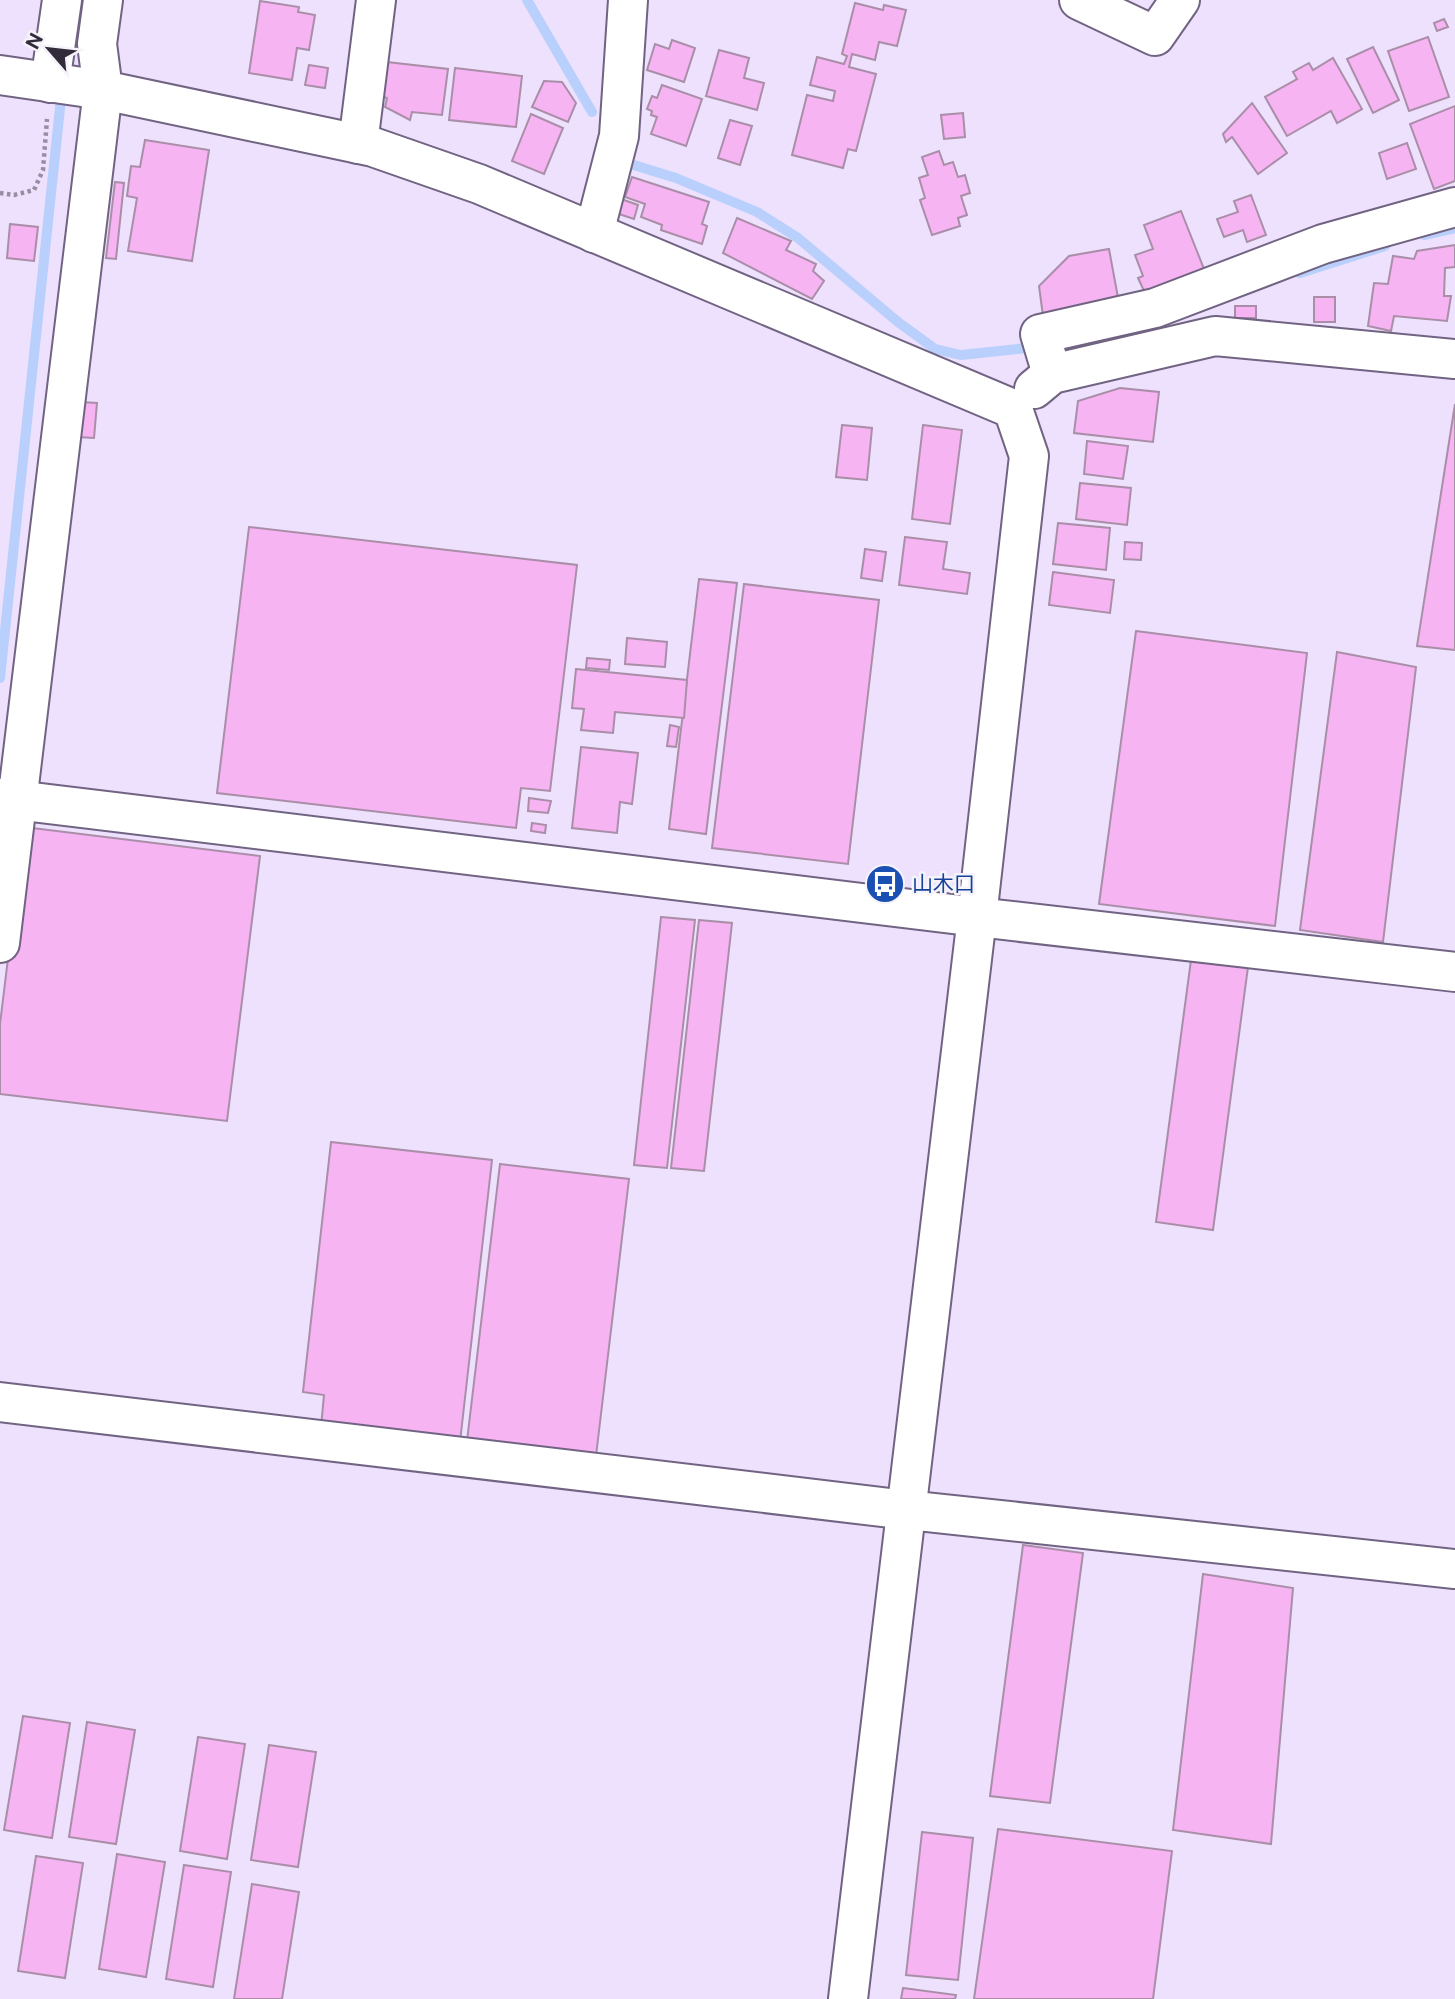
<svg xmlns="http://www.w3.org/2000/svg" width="1455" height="1999" font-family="'Public Sans','Noto Sans JP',sans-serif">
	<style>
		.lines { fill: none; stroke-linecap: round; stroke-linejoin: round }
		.stream { stroke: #b9cffc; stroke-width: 10 }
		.building { fill: #f6b4f3; stroke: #aa8ea8; stroke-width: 2 }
		.minor-casing { stroke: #716382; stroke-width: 42 }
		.path { stroke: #978ea3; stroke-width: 4.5; stroke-dasharray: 3.5 3.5; stroke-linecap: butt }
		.minor { stroke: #fff; stroke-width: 38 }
		.labels { text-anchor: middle; stroke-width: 5; stroke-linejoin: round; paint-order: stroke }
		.transit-label { font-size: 21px; fill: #164399; stroke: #f6f3fa; text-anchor: start }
	</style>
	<rect width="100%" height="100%" fill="#ede1fd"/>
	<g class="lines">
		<g class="stream">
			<path d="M527 0 592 112"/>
			<path d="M627 163 676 178 757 212 798 238 898 322 935 349 961 355 1036 347"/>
			<path d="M1424 235 1455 228"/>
			<path d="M1300 273 1385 246"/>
			<path d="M0 678 62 89"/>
		</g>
	</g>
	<g class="building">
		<path d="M260 1 299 7 298 12 315 15 309 50 297 48 292 80 249 73Z"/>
		<path d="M855 3 883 10 884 5 906 10 897 46 879 42 875 60 852 54 849 67 876 74 856 151 848 149 843 168 792 155 807 95 833 101 835 91 810 85 817 57 844 64 847 56 842 54Z"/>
		<path d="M1444 19 1448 27 1437 31 1434 23Z"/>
		<path d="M1428 37 1449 97 1409 111 1388 51Z"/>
		<path d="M672 40 695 48 684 82 647 70 655 44 669 49Z"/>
		<path d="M1373 47 1399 100 1373 113 1347 59Z"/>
		<path d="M719 50 749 58 744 78 764 83 757 110 706 96Z"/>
		<path d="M1333 58 1362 109 1337 123 1331 111 1287 136 1265 97 1297 79 1293 72 1309 63 1313 70Z"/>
		<path d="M387 62 448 69 442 115 412 112 410 120 385 107 387 98 382 96Z"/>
		<path d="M309 65 328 68 325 88 305 85Z"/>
		<path d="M455 68 522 76 516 127 449 120Z"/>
		<path d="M544 81 562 82 576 103 568 122 532 107Z"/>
		<path d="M662 85 702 99 686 146 651 134 657 117 651 115 652 111 647 109 652 96 657 98Z"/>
		<path d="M1252 103 1287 153 1258 174 1232 137 1226 142 1223 134Z"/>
		<path d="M1455 106V181L1434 189 1410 124Z"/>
		<path d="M963 113 965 137 944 139 941 115Z"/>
		<path d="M531 114 563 128 544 174 512 161Z"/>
		<path d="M730 120 752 126 740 165 718 158Z"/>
		<path d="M145 140 209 150 192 261 128 251 137 198 127 196 131 166 140 167Z"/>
		<path d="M1407 143 1416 169 1387 179 1379 153Z"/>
		<path d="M939 151 944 165 953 162 958 177 965 175 970 193 961 196 967 215 958 218 960 226 932 235 920 200 925 198 919 178 928 175 922 157Z"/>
		<path d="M632 177 709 202 702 224 707 226 702 244 661 230 662 225 641 217 645 204 625 197Z"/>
		<path d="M115 182 124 183 116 259 106 258Z"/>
		<path d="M1251 195 1266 235 1247 242 1243 230 1224 237 1217 219 1238 212 1234 201Z"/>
		<path d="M621 199 638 205 634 219 616 213Z"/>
		<path d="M1181 211 1204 269 1145 293 1138 278 1143 276 1135 255 1153 249 1144 225Z"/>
		<path d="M737 218 791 241 786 250 816 264 813 271 824 281 812 299 723 253Z"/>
		<path d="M10 224 38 227 34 261 7 258Z"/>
		<path d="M1455 245V267L1445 268 1444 296H1451L1447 321 1394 316 1391 331 1368 326 1374 283 1388 284 1393 256 1414 259 1417 251Z"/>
		<path d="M1109 249 1119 303 1043 316 1039 286 1069 256Z"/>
		<rect x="1314" y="297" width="21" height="25"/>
		<rect x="1235" y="306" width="21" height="12"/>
		<path d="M1120 388 1159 392 1153 442 1074 433 1078 401Z"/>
		<path d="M81 402 97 403 94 438 77 437Z"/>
		<path d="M1455 404V650L1417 646Z"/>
		<path d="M842 425 872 428 867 480 836 477Z"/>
		<path d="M923 425 962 430 950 524 912 519Z"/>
		<path d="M1087 441 1128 446 1123 479 1084 474Z"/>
		<path d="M1080 483 1131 488 1127 525 1076 519Z"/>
		<path d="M1058 523 1110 528 1106 570 1053 564Z"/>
		<path d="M249 527 577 565 550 791 521 788 516 828 217 793Z"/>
		<path d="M905 537 947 542 943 569 970 573 967 594 899 585Z"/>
		<path d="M1125 542 1142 543 1141 560 1124 559Z"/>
		<path d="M865 549 886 552 882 581 861 578Z"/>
		<path d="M1053 572 1114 580 1110 613 1049 605Z"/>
		<path d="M699 579 737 583 706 834 669 829Z"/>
		<path d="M744 584 879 600 848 864 712 848Z"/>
		<path d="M1136 631 1307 653 1275 926 1099 904Z"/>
		<path d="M627 638 667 642 665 667 625 664Z"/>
		<path d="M1337 652 1416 667 1383 942 1300 930Z"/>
		<path d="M587 658 610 660 609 670 586 668Z"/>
		<path d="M576 669 687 680 684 718 615 712 613 733 581 730 584 709 572 708Z"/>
		<path d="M670 725 679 727 676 747 667 746Z"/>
		<path d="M581 747 638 753 632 804 620 802 617 833 572 828Z"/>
		<path d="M529 798 551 801 548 813 528 811Z"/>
		<path d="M532 823 546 825 545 833 531 831Z"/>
		<path d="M24 827 260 856 227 1121 0 1094V1024Z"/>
		<path d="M661 917 695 920 667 1168 634 1165Z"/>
		<path d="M699 920 732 923 704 1171 671 1168Z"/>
		<path d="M1191 960 1248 967 1213 1230 1156 1222Z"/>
		<path d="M331 1142 492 1160 460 1442 321 1427 324 1395 303 1392Z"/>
		<path d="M500 1164 629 1179 596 1456 467 1441Z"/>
		<path d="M1023 1545 1083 1553 1050 1803 990 1796Z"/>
		<path d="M1203 1574 1293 1588 1271 1844 1173 1830Z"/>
		<path d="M23 1716 70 1723 52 1838 4 1830Z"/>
		<path d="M87 1722 135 1730 116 1844 69 1837Z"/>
		<path d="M198 1737 245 1744 227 1859 180 1851Z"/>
		<path d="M269 1745 316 1752 298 1867 251 1860Z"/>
		<path d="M998 1829 1172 1851 1153 1999H974Z"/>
		<path d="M922 1832 973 1838 958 1980 906 1975Z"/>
		<path d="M117 1854 165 1862 146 1977 99 1969Z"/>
		<path d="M36 1856 83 1863 65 1978 18 1971Z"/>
		<path d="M184 1865 231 1872 213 1987 166 1979Z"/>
		<path d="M252 1884 299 1892 282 1999H234Z"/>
		<path d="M903 1988 956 1995 955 1999H901Z"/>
	</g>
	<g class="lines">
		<g class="minor-casing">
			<g id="minor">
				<path d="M1079 0 1155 36 1180 0"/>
				<path d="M0 75 103 90 373 147 479 184 1013 409 1029 456 977 917 848 1999"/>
				<path d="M50 83 62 0"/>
				<path d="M358 144 376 0"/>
				<path d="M594 233 619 136 628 0"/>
				<path d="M1052 374 1040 334 1155 308 1323 244 1455 207"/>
				<path d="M1034 389 1052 374 1215 336 1455 359"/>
				<path d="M0 798 977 917 1455 972"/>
				<path d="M0 943 103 90 97 44 103 0"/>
				<path d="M0 1402 907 1510 1455 1569"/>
			</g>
		</g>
		<path class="path" d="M0 193 14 195 34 190 43 170 47 119"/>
		<use href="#minor" class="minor"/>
	</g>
	<defs>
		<g id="bus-disc" transform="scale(2.0125)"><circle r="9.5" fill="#1a4fb4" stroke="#f6f3fa"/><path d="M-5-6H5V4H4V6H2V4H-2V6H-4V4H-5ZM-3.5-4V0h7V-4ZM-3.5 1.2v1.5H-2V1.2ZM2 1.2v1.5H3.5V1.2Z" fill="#fff"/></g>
	</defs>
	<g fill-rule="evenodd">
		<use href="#bus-disc" x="885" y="884"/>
	</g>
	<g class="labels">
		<g class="transit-label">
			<text x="912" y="891">山木口</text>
		</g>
	</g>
	<g transform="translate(49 49) rotate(298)" stroke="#f6f3fa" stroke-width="5" paint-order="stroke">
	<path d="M0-5L12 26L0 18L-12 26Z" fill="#322c3a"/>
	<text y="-10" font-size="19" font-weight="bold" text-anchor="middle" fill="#322c3a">N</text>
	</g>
</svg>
